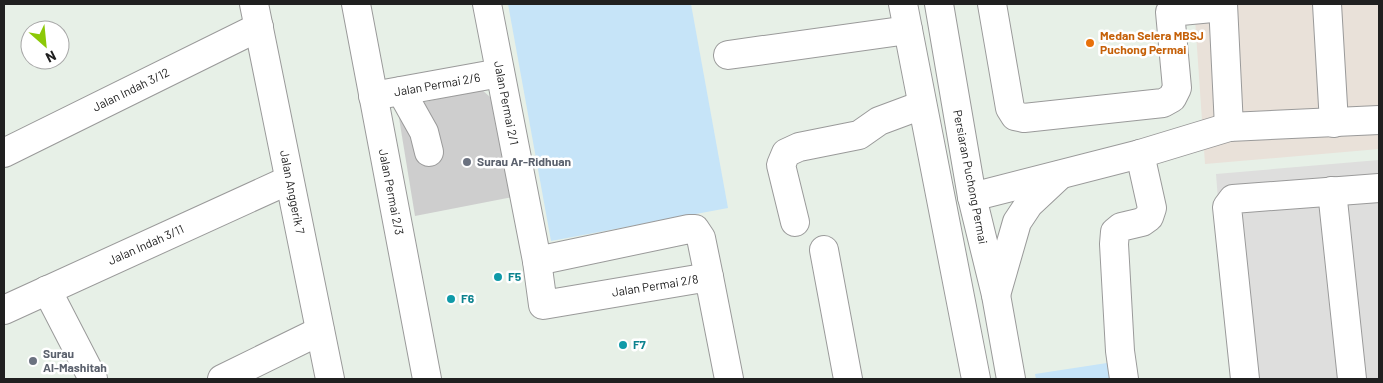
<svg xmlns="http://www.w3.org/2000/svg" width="1383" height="383" font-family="Barlow,sans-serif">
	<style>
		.residential { fill: #dededd }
		.industrial { fill: #e9e1d9 }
		.religious { fill: #cecece }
		.park { fill: #c6e4f8 }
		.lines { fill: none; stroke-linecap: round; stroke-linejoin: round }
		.minor-casing { stroke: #9a9a9a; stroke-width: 30 }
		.minor { stroke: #fff; stroke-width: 28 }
		.food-dot { fill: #e8710a; stroke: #fff; stroke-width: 2 }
		.worship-dot { fill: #6b7280; stroke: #fff; stroke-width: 2 }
		.culture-dot { fill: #0f9aa8; stroke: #fff; stroke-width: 2 }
		.labels { text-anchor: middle; stroke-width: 5; stroke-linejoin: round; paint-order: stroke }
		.food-label { font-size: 12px; font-weight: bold; fill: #c56008; stroke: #fff; text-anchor: start }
		.street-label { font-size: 12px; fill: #202020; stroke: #fff }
		.worship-label { font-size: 12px; font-weight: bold; fill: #5b616d; stroke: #fff; text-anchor: start }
		.culture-label { font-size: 12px; font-weight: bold; fill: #0d838f; stroke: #fff; text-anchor: start }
	</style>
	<rect width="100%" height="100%" fill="#e7f0e7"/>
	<path class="residential" d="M1379 160V379H1232L1216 174Z"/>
	<path class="industrial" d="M1194 4H1379V149L1205 164Z"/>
	<path class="religious" d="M481 89 498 104 518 196 415 216 399 118 425 102Z"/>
	<g class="park">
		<path d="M508 4H691L728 208 551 241Z"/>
		<path d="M1107 363 1110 379H1036L1035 374Z"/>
	</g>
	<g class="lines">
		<g class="minor-casing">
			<g id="minor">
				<path d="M254 4 330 379"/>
				<path d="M356 4 427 379"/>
				<path d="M487 4 537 261 543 305 709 277 729 379"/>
				<path d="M903 4 976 379"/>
				<path d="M939 4 972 197 996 295 1011 379"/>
				<path d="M992 4 1010 108 1015 116 1024 118 1163 103 1172 98 1177 88 1170 12 1223 7"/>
				<path d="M1223 4 1229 127"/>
				<path d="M1327 4 1334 123"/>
				<path d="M728 55 908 30"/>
				<path d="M401 91 424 132 429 152"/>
				<path d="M373 96 500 73"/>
				<path d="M4 153 259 27"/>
				<path d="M1332 191 1352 379"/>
				<path d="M972 197 1140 154 1229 127 1379 120"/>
				<path d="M795 222 781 165 786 153 799 147 859 135 879 121 922 105"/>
				<path d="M824 250 848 379"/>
				<path d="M537 261 689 229H695L701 238 709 277"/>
				<path d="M47 290 93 379"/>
				<path d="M996 295 1017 222 1029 204 1060 175"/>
				<path d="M4 310 289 180"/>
				<path d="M222 379 320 331"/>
				<path d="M1124 379 1120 351 1114 244 1115 232 1121 227 1142 222 1149 217 1152 208 1140 154"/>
				<path d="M1245 379 1227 207 1233 199 1379 188"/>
			</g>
		</g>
		<use href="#minor" class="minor"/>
	</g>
	<circle class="food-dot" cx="1090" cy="43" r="5"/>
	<g class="worship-dot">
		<circle cx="467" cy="162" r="5"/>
		<circle cx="33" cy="361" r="5"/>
	</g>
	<g class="culture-dot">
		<circle cx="498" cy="277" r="5"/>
		<circle cx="451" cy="299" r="5"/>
		<circle cx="623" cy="345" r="5"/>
	</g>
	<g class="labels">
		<g class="food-label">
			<text x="1100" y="40">Medan Selera MBSJ<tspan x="1100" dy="14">Puchong Permai</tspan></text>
		</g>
		<g class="street-label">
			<text transform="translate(437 85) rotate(-10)" y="4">Jalan Permai 2/6</text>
			<text transform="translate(131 90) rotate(-26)" y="4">Jalan Indah 3/12</text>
			<text transform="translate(506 103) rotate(79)" y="4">Jalan Permai 2/1</text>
			<text transform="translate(970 177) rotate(79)" y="4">Persiaran Puchong Permai</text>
			<text transform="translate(292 192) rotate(79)" y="4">Jalan Anggerik 7</text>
			<text transform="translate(391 192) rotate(79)" y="4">Jalan Permai 2/3</text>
			<text transform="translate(146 245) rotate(-24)" y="4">Jalan Indah 3/11</text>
			<text transform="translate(655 286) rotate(-9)" y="4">Jalan Permai 2/8</text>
		</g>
		<g class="worship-label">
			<text x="477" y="166">Surau Ar-Ridhuan</text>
			<text x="43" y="358">Surau<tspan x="43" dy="14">Al-Mashitah</tspan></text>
		</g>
		<g class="culture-label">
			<text x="508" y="281">F5</text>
			<text x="461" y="303">F6</text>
			<text x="633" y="349">F7</text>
		</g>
	</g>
	<rect width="1383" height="383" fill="none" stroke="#202020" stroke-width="10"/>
	<g transform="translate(45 45) rotate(153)"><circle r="24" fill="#ffffff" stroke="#a6a6a6"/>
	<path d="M0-4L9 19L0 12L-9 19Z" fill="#8cc907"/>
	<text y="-8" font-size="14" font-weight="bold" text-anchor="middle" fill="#202020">N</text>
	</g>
</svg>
